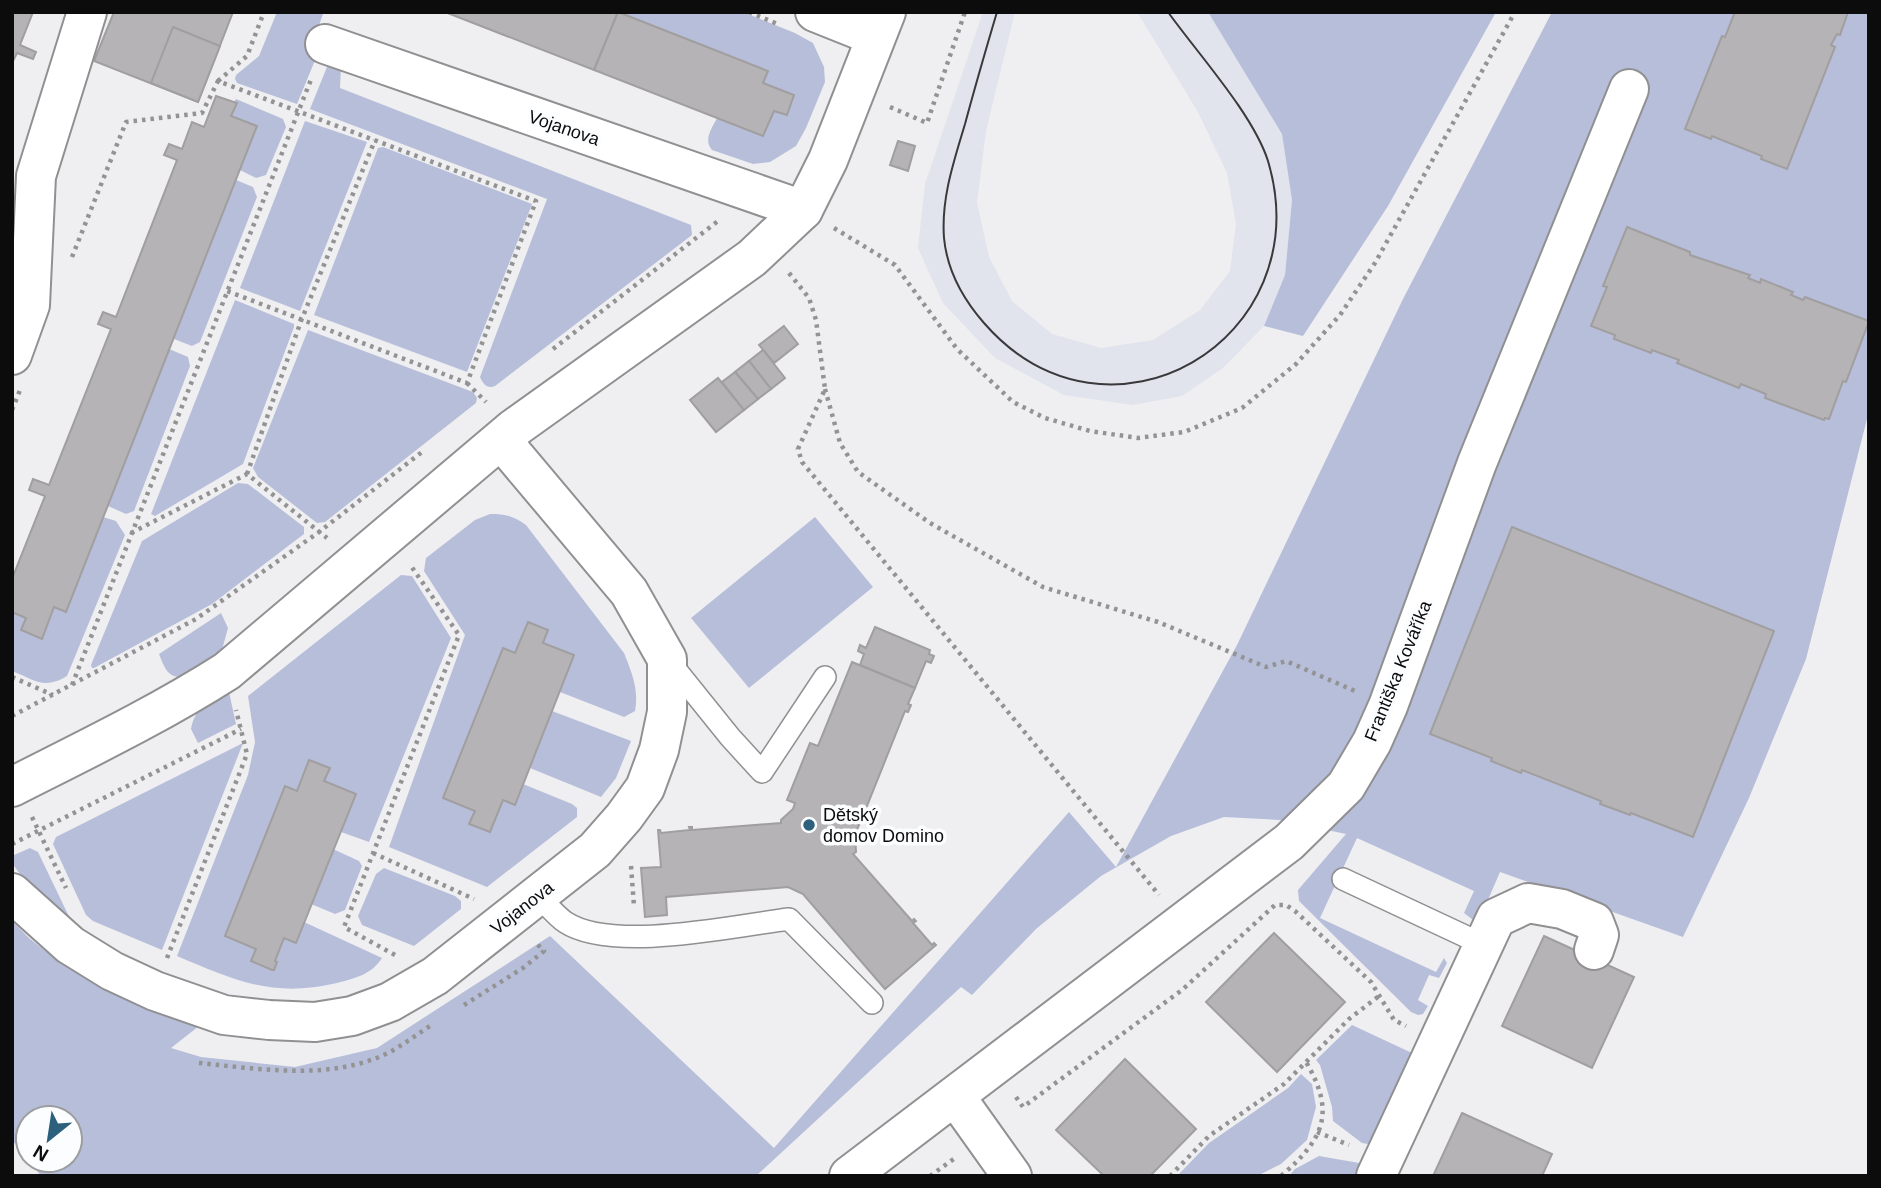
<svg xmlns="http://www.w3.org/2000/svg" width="1881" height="1188" font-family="Helvetica,sans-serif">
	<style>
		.built { fill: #e1e3ed }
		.green { fill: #b7beda }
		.building { fill: #b5b3b5; stroke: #a09e9f; stroke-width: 2 }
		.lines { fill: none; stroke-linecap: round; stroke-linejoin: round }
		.lane-casing { stroke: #909092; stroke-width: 24 }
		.street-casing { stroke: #909092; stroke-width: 42 }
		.path { stroke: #939394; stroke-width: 4.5; stroke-dasharray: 3.5 5; stroke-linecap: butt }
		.lane { stroke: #fff; stroke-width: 21 }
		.street { stroke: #fff; stroke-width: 38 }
		.tram { stroke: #39393b; stroke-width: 2 }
		.poi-dot { fill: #2d607d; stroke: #fcfdff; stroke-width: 2.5 }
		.labels { text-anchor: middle; stroke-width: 7; stroke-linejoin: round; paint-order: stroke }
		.street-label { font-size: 18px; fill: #0c0c0d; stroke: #fcfdff }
		.poi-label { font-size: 18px; fill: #0c0c0d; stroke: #fcfdff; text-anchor: start }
	</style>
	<rect width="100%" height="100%" fill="#efeff1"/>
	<path class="built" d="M983 12H1015L986 131 977 203 989 257 1012 301 1052 334 1101 348 1153 340 1200 310 1230 271 1236 224 1227 173 1198 112 1137 12H1208L1282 134 1292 200 1285 275 1264 326 1223 368 1182 396 1133 405 1064 395 995 358 943 303 918 248 925 184Z"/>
	<g class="green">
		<path d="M277 12 323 14 310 50 318 53 297 104 237 83 235 79 236 75 259 56Z"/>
		<path d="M618 12H743L795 33 813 43 824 67 825 82 806 128 796 146 770 162 753 164 712 150C703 140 712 128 717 118L774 111 787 115 794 95 763 83 768 70Z"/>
		<path d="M1208 12H1496L1388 206 1303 336 1264 326 1285 275 1292 200 1282 134Z"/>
		<path d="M1552 12H1869V411L1806 659 1749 798 1683 937 1500 872 1481 916 1473 920 1464 913 1474 891 1357 838 1320 918 1436 972 1444 958 1447 963 1439 978 1429 975 1418 1000 1428 1006 1423 1014 1418 1015 1411 1012 1299 901 1298 890 1346 834 1280 820 1224 817 1171 836 1101 876 1036 929 972 995 961 987 756 1176H41L29 1160H70V1118H28V1159L12 1140V921L29 938 59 962 199 1026 171 1048 201 1057 295 1067 377 1048 550 936 774 1148 1069 812 1116 867 1237 645 1403 299Z"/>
		<path d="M331 57 341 67 340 88 691 225 692 235 495 386C487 389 483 384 480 377L547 199 310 109Z"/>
		<path d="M236 99 283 119 286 127 266 175 256 178 240 170 257 126 231 116 237 104 234 102Z"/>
		<path d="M305 121 367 142 300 311 240 288Z"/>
		<path d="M383 147 532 204 467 372 314 315 378 148Z"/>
		<path d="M236 180 253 187 257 197 200 342 192 346 174 339Z"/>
		<path d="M235 300 294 324V327L243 464 155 516 151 514Z"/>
		<path d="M308 330 473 392 477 398 476 403 325 522 317 523 258 477 253 468Z"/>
		<path d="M169 349 188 357 190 366 134 511 126 514 108 506Z"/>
		<path d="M238 483 248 484 304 527V534L212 604 94 668H92L91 665 142 541Z"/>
		<path d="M490 514C506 514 514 516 526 525L624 653C632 673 639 690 635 711L624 717 560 692 574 655 543 643 548 630 528 622 515 653 504 648 475 811 470 824 490 831 503 800 515 805 523 784 572 804 577 808V817L487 887 389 847 465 635 424 571 426 558 475 520Z"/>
		<path d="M103 517 116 521 125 535 67 676C44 690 35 680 12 671V612L26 618 22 631 42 638 54 607 66 612Z"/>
		<path d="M815 517 873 587 749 688 691 618Z"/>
		<path d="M401 575 412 576 451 638 369 842 341 832 355 794 324 781 329 768 309 760 297 791 226 936 256 949 252 961 271 969H274L277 963 275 961 284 938 296 943 304 922 382 958C372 974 356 978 337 983 273 998 236 981 177 956L248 775 255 742 248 696Z"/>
		<path d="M221 613 228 628 222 650 182 677C167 678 164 666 159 654Z"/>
		<path d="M229 692 236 724 198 743 191 729C195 706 210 702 229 692Z"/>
		<path d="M552 711 631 741 616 778 601 797 530 768Z"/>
		<path d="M243 743 162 950 93 921 86 915 53 844 56 837Z"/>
		<path d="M30 848 38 852 74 927 36 896 12 863V856Z"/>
		<path d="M333 849 359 861 362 866 345 910 335 914 311 904Z"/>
		<path d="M384 868 455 896 461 901V909L414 946 362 925 358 916 376 874Z"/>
		<path d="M1352 1025 1412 1053 1413 1060 1374 1145 1362 1143 1333 1121 1332 1107 1320 1065 1316 1060Z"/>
		<path d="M1301 1074 1312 1084 1316 1107 1307 1140 1281 1164 1257 1176H1177L1209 1143 1288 1088Z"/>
		<path d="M1319 1156 1365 1164 1360 1176H1289L1295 1169Z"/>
	</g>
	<g class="building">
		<path d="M12 12H33L20 45 36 52 33 59 17 53 12 63Z"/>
		<path d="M114 12H233L198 102 94 61Z"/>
		<path d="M445 12H618L594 70Z"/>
		<path d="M618 12 768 71 763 83 794 95 787 115 774 111 763 136 594 70Z"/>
		<path d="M1735 12H1848L1840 35 1837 34 1831 45 1835 47 1787 169 1761 159 1762 156 1712 136 1711 139 1685 129 1722 36 1725 37Z"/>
		<path d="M173 27 220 46 198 102 151 83Z"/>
		<path d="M216 96 237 103 231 116 257 126 66 612 54 607 42 639 21 630 26 618 12 612V579L45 496 29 490 33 479 49 485 111 329 98 324 103 312 116 317 177 160 164 155 169 144 182 149 192 122 204 127Z"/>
		<path d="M898 141 915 146 908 171 890 165Z"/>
		<path d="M1627 227 1690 252V255L1750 275 1748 278 1760 283 1761 279 1793 292 1791 295 1803 300 1805 297 1869 321 1846 382 1843 381 1829 419 1825 418 1824 420 1765 398 1766 394 1741 384 1739 388 1677 363 1679 360 1652 350 1651 353 1614 339 1615 335 1591 326 1607 287 1603 286Z"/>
		<path d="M784 326 798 344 774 363 759 345Z"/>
		<path d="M763 350 785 378 771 389 749 361Z"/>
		<path d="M749 361 771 389 758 399 735 372Z"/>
		<path d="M735 372 758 399 744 410 722 382Z"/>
		<path d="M718 378 744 410 716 432 690 400Z"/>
		<path d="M1512 527 1774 631 1693 837 1631 813 1630 815 1600 804 1601 801 1522 770 1521 773 1491 761 1492 758 1430 734Z"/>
		<path d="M528 622 548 630 543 643 574 655 515 805 503 800 490 832 469 824 475 811 443 798 503 648 515 653Z"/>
		<path d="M875 627 930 650 929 654 934 656 931 663 926 661 915 688 860 665 864 654 858 651 860 645 866 648Z"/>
		<path d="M852 662 915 688 908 704 911 705 908 712 905 711 865 811 868 812 865 819 862 818 855 834 856 852 853 854 912 921 914 919 916 921 913 923 932 945 934 943 936 945 885 989 803 894 788 887 666 897 667 915 645 917 641 868 661 867 658 830H660L661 833 690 830 689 827H692V830L781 823V820L793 809 795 803 787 800 810 743 818 746Z"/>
		<path d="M309 760 330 768 324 781 356 794 296 943 284 938 275 961 277 962 274 970H272L251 961 256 949 225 936 285 786 297 791Z"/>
		<path d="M1274 933 1345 1002 1277 1072 1206 1002Z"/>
		<path d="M1544 936 1634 977 1592 1068 1502 1026Z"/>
		<path d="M1125 1059 1196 1129 1150 1176H1104L1056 1130Z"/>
		<path d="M1462 1113 1552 1154 1542 1176H1433Z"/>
	</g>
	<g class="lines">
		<g class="lane-casing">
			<g id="lane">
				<path d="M668 660 730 737 762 772 825 677"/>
				<path d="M1343 879 1484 945"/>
				<path d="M538 896C547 904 555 915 565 922 612 953 734 926 789 919L872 1003"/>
			</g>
		</g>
		<g class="street-casing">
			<g id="street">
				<path d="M815 12 875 36"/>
				<path d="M325 44 803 210"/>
				<path d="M12 355 30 305 36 176 87 12"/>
				<path d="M12 787C85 750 158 715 227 671L513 429 752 258 803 210 828 160 886 12"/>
				<path d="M12 893 70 945 112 971 155 991 224 1015 269 1020 315 1022 352 1016 390 1002 435 976 595 850 624 817 645 788 659 750 667 712V659L629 592 502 441"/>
				<path d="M955 1096 1012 1176"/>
				<path d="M849 1176 1289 842 1346 786 1372 742 1388 706 1477 463 1629 89"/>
				<path d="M1376 1176 1496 918 1528 903 1562 909 1594 922 1599 935 1594 950"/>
			</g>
		</g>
		<g class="path">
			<path d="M749 12 780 25"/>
			<path d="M218 81 247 56 264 12"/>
			<path d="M890 107 927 123 965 12"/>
			<path d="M834 228 895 265 957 349 1013 402 1045 418 1090 431 1138 438 1184 432 1242 408 1296 364 1340 315 1375 263 1515 12"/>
			<path d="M72 257 126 122 202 113 218 81 536 201 467 383 227 291"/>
			<path d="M789 273 809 298 816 320 825 389 798 449 802 462 1159 895"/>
			<path d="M553 349 718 221"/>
			<path d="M467 383 486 402"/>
			<path d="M825 389 840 443 858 472 930 523 1043 587 1158 622 1266 667 1286 661 1355 691"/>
			<path d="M12 410 20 390"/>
			<path d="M247 474 301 321 375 140"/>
			<path d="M131 533 247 474 327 538"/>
			<path d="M12 677 53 695"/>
			<path d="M72 685 312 77"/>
			<path d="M12 716 196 619 319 532 422 452"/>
			<path d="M32 817 66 888"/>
			<path d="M12 844 241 729"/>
			<path d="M373 853 474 899"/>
			<path d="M631 866 634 906"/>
			<path d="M395 955 344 927 459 635 411 566"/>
			<path d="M167 958 247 754 236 710"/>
			<path d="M464 1005 523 968 544 951 537 944"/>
			<path d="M199 1063C261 1069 330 1081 388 1053 403 1045 416 1035 430 1026"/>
			<path d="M1016 1097 1023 1107 1182 990 1275 905H1286L1295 911 1371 982 1394 1020 1406 1026"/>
			<path d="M1317 1132 1349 1145"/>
			<path d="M930 1176 955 1158"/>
			<path d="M1170 1176 1209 1136 1284 1084 1349 1019 1379 996"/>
			<path d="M1281 1176C1324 1139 1336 1113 1306 1062"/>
		</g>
		<use href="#lane" class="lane"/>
		<use href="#street" class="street"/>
		<path class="tram" d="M997 12C986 49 975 87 965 124 954 161 941 198 944 238 947 269 963 299 984 323 1108 465 1321 340 1268 161 1253 114 1198 54 1168 12"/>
	</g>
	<circle class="poi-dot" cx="809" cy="825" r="7"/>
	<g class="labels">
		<g class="street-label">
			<text transform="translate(564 128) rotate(19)" y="6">Vojanova</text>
			<text transform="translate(1398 671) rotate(-68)" y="6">Františka Kováříka</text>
			<text transform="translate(522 908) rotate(-38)" y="6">Vojanova</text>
		</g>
		<g class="poi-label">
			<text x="823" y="821">Dětský<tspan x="823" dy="21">domov Domino</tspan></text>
		</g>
	</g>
	<rect width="1881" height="1188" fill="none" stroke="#0c0c0d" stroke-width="28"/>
	<g transform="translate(49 1139) rotate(210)"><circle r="33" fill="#fcfdff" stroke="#9c9d9e" stroke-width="2"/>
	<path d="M0-5L12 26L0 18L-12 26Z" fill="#2d607d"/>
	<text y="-10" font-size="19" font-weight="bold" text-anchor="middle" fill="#0c0c0d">N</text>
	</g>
</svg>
